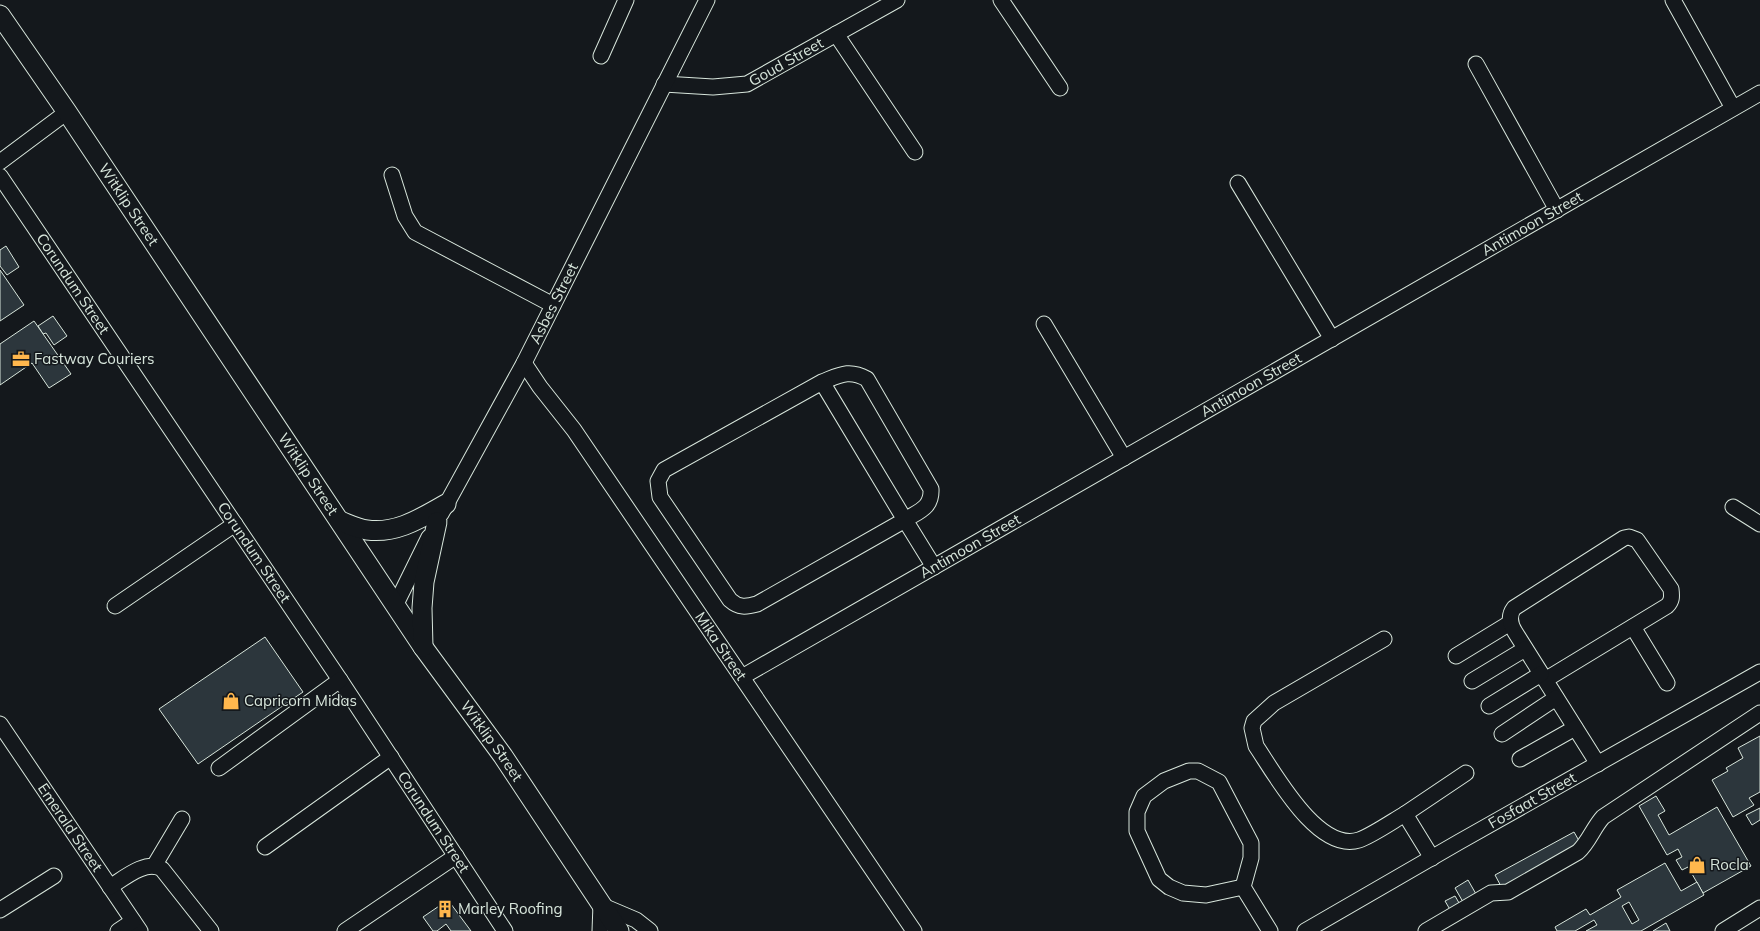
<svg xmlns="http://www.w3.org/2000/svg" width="1760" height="931" font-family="Mulish,sans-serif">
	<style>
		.building { fill: #2c363c; stroke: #d8e6dc; fill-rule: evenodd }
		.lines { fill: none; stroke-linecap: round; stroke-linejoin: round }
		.minor-casing { stroke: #d8e6dc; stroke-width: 17 }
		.major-casing { stroke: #d8e6dc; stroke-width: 21 }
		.minor { stroke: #14181c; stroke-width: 15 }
		.major { stroke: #14181c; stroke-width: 19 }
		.labels { text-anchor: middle; stroke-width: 3; stroke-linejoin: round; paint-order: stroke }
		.street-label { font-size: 15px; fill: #d8e6dc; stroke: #14181c }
		.poi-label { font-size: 15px; fill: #d8e6dc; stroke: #14181c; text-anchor: start }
	</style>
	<rect width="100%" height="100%" fill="#14181c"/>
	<g class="building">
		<path d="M6 246 19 267 7 275 0 266V250Z"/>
		<path d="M0 270 24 305 0 321Z"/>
		<path d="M53 316 67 336 54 345 46 333 43 334 38 326Z"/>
		<path d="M34 321 71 374 49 388 32 363 0 385V344Z"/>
		<path d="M265 637 303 692 198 764 159 709Z"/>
		<path d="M1760 736V792L1749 798 1754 805 1733 817 1712 780 1728 771 1726 768 1743 758 1738 748Z"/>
		<path d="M1656 796 1665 811 1658 815 1669 835 1717 807 1751 866 1703 893 1688 867 1682 870 1676 860 1682 857 1678 849 1667 855 1639 806Z"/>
		<path d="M1760 808V820L1752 825 1746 815Z"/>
		<path d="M1574 832 1582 846 1503 890 1495 875Z"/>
		<path d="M1665 863 1681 891 1697 882 1704 895 1641 931H1586L1597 925 1594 920 1575 931H1557L1555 927 1586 909 1590 915 1621 897 1617 890ZM1629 902 1639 920 1632 924 1622 906Z"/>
		<path d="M1468 880 1476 894 1463 902 1455 888Z"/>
		<path d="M1455 896 1462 908 1452 913 1445 901Z"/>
		<path d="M448 900 471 931H451L446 924 437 931H433L423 917Z"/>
		<path d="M1666 923 1670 931H1653Z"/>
	</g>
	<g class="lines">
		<g class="minor-casing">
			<g id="minor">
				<path d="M1001 0 1060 88"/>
				<path d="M1673 0 1733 108"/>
				<path d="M836 34 915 152"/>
				<path d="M601 56 626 0"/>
				<path d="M1476 64 1557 210"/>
				<path id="s1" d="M664 84 713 87 747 84 897 0"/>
				<path d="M0 162 67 112"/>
				<path d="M392 175 405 216 415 232 553 305"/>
				<path id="s2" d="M0 176 340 680 505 931"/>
				<path d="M1238 183 1332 339"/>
				<path d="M1044 324 1124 458"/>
				<path id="s3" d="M524 363 540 387 574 430 914 931"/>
				<path d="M822 382 905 520C919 511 932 508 931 489L867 379C849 369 840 375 822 382L664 470 658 481 660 497 730 600C739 608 746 607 757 604L905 520 934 567"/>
				<path d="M1733 507 1760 524"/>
				<path id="s4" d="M441 514 524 363 707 0"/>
				<path d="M396 604 429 537"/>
				<path d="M115 606 235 524"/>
				<path d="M1633 627 1667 683"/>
				<path d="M1384 639 1274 703 1254 721 1252 728 1256 746C1275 774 1318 853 1359 840 1371 836 1393 821 1405 814"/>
				<path d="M1456 656 1510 623"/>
				<path id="s5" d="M742 677 1760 93"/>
				<path d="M1545 680 1667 606C1672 601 1672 597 1671 589L1637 540 1629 537 1624 538 1514 608C1508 616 1510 624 1515 632L1598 764"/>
				<path d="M1472 681 1525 649"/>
				<path d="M1489 706 1541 674"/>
				<path id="s6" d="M0 724 140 931"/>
				<path d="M1502 734 1556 698"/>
				<path d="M1520 759 1575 728"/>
				<path d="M219 768 340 680"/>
				<path d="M265 847 391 757"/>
				<path d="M1432 858 1405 814 1466 773"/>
				<path d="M154 866 182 819"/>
				<path d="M110 887C123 879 146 859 162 869L211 931"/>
				<path d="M1243 887 1206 895 1183 893 1169 887 1159 879 1137 831V812L1144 796 1164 781 1189 771H1198L1219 782 1251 843V858L1243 887 1270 931"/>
				<path d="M603 906 636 920 650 931"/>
				<path d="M0 910 54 876"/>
				<path d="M118 931 133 921"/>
				<path d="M345 931 456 856"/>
				<path d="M600 931 601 904"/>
				<path id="s7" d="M1305 931 1459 842 1760 672"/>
				<path d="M1426 931 1491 893 1508 892 1578 852C1589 842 1593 828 1603 817L1760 713"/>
				<path d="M1723 931 1760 908"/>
			</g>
		</g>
		<g class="major-casing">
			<g id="major">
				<path id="s8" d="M0 15 67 112 423 647 503 756 619 931"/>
				<path d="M340 521C348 524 358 529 367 530 397 534 421 518 446 504"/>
				<path d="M423 647 422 608 424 582 437 522"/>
			</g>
		</g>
		<use href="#minor" class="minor"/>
		<use href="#major" class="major"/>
	</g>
	<defs>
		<g id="office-bare" transform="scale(1.38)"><path d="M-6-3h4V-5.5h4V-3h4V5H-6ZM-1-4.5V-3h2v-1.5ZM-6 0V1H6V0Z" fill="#ffb74d" stroke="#14181c" stroke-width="2.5" paint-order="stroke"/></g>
		<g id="shop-bare" transform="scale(1.38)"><path d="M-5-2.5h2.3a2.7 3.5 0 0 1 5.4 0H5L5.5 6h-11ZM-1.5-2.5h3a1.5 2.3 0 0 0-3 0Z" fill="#ffb74d" stroke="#14181c" stroke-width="2.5" paint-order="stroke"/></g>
		<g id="building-bare" transform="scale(1.38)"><path d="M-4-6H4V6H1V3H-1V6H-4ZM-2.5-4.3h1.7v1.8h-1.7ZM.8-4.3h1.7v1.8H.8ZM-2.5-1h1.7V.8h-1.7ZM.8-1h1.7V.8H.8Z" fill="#ffb74d" stroke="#14181c" stroke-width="2.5" paint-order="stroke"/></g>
	</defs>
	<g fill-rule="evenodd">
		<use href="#office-bare" x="21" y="359"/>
		<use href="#shop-bare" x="231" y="701"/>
		<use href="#shop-bare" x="1697" y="865"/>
		<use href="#building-bare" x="445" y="909"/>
	</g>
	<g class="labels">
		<g class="street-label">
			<text dy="5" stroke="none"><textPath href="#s1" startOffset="128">Goud Street</textPath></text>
			<text dy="5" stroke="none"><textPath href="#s8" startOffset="229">Witklip Street</textPath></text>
			<text dy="5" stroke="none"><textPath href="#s5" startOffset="911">Antimoon Street</textPath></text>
			<text dy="5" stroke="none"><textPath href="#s2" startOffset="130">Corundum Street</textPath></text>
			<text dy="5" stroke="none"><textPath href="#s4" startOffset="239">Asbes Street</textPath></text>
			<text dy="5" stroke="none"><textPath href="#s5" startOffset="587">Antimoon Street</textPath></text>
			<text dy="5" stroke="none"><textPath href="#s8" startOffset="553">Witklip Street</textPath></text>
			<text dy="5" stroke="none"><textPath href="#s5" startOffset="263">Antimoon Street</textPath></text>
			<text dy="5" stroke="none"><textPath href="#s2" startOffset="454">Corundum Street</textPath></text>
			<text dy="5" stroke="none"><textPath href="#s3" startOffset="345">Mika Street</textPath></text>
			<text dy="5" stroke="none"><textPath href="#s8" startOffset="877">Witklip Street</textPath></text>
			<text dy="5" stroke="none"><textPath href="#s7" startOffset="262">Fosfaat Street</textPath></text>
			<text dy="5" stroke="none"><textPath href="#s2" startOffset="778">Corundum Street</textPath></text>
			<text dy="5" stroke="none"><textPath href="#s6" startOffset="125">Emerald Street</textPath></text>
		</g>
		<g class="poi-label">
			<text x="34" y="364">Fastway Couriers</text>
			<text x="244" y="706">Capricorn Midas</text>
			<text x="1710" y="870">Rocla</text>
			<text x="458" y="914">Marley Roofing</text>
		</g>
	</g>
</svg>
